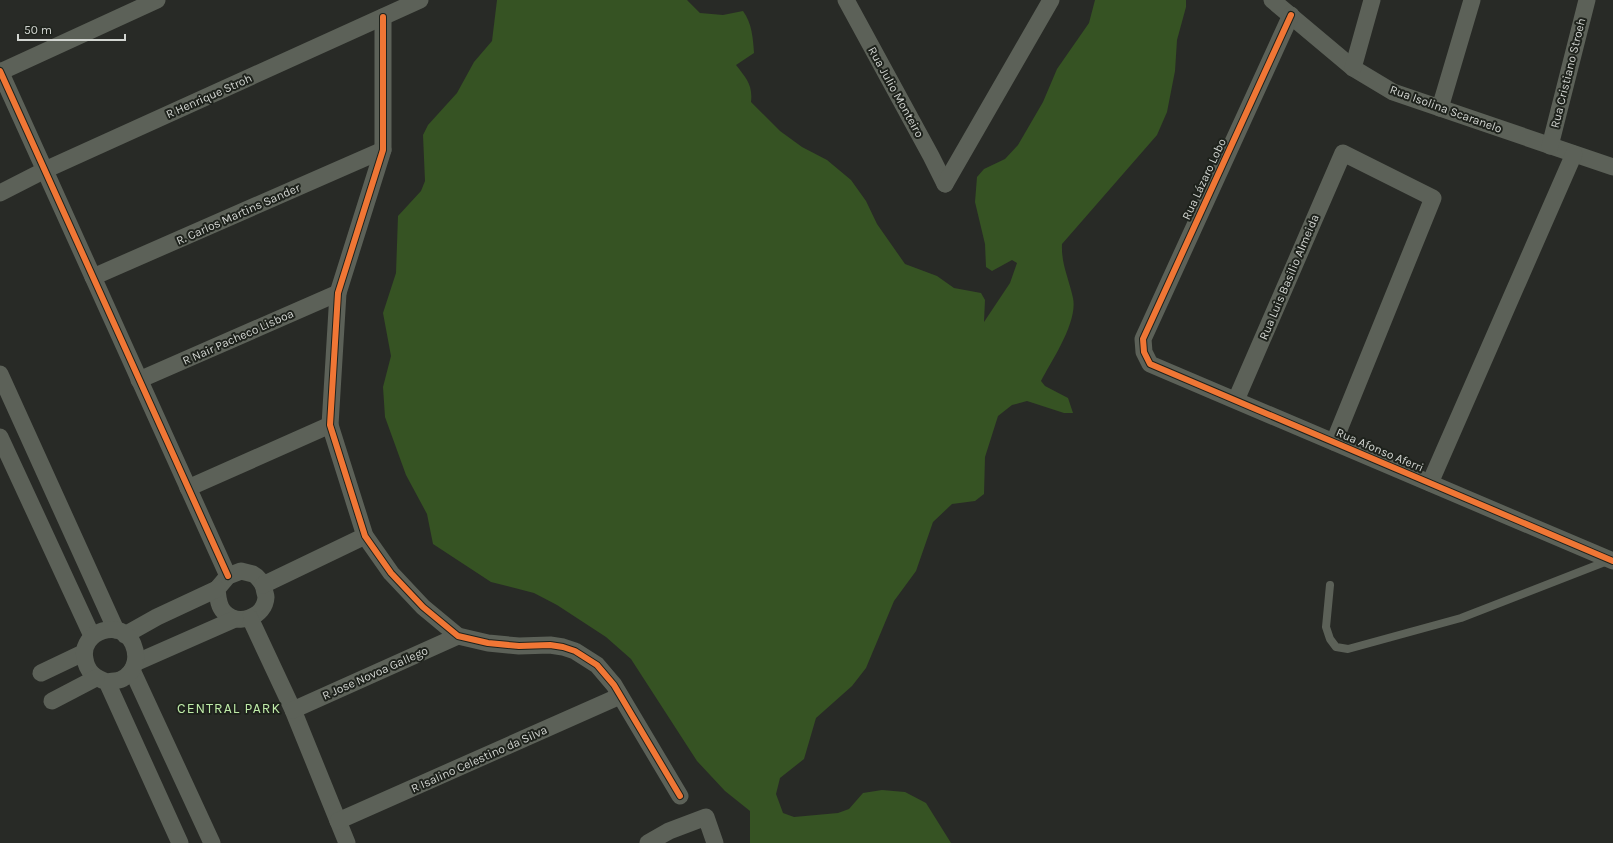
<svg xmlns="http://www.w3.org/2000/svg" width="1613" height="843" font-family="Karla,sans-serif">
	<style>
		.green { fill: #365323 }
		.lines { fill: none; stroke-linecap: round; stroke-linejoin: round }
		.service { stroke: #5c6158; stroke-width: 8 }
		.minor { stroke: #5c6158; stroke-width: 17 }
		.cycleway-casing { stroke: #1e221c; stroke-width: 8 }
		.cycleway { stroke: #f07635; stroke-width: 6 }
		.labels { text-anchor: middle; stroke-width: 4; stroke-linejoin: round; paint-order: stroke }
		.street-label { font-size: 12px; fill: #d2d5d1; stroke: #1e221c }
		.quarter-label { font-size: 14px; letter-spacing: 1px; fill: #bfeba8; stroke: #1e221c }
	</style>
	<rect width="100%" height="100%" fill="#282a26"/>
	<path class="green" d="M497 0H687L700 13 723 15 743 11C752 23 753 39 754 53L736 65C746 78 753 85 751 102L780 131 802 147 827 160 851 180 866 201 877 224 905 264 937 276 954 288 981 293 985 300 984 322 1010 283 1017 263 1012 260 992 271 986 267 985 244 975 202 977 177 984 169 1005 159 1018 145 1043 102 1057 69 1089 23 1095 0H1186V7L1177 40 1175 71 1167 112 1157 135 1062 244C1061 264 1069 279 1073 298 1078 322 1052 360 1041 381L1045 386 1068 398 1073 413H1064L1027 401 1012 405 998 416 985 457 984 494 975 501 952 504 933 522 916 571 894 601 866 668 852 686 816 718 804 759 780 778 776 794 783 813 794 817 838 813 849 809 863 793 882 790 905 792 926 803 951 843H750V811L725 791 697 761 631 659 606 637 557 605 534 593 491 582 433 544 427 514 406 475 385 417 383 387 391 356 383 313 396 273 398 216 421 191 425 181 423 135 428 125 457 93 474 62 492 41Z"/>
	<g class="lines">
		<path class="service" d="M1330 585 1326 627 1330 639 1336 647 1348 649 1461 618 1610 560"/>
		<g class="minor">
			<path d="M846 0 931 156 945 184"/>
			<path d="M1272 0 1353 68 1393 92 1613 167"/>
			<path d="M1291 15 1143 339 1144 352 1150 364 1613 561"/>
			<path d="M383 17V150L338 293 330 425 365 536 391 573 423 607 458 636 488 643 519 646 550 645 563 647 575 651 597 665 614 685 680 796"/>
			<path d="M1353 68 1372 0"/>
			<path d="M0 71 228 576"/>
			<path d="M0 72 157 0"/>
			<path d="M1440 108 1472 0"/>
			<path d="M1550 146 1587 0"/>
			<path d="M945 184 1051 0"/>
			<path d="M0 193 45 170 420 0"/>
			<path d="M93 277 383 150"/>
			<path d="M0 374 116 630"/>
			<path d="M139 380 338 293"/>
			<path d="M1236 400 1343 153 1433 198 1334 442"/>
			<path d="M0 437 92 636"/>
			<path d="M1430 483 1574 154"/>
			<path d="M188 488 330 425"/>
			<path d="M241 571C245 572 249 573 253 574 257 576 263 583 264 588 264 591 266 595 266 597 265 617 238 627 224 612 218 606 218 597 217 589L228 576Z"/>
			<path d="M263 585 365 536"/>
			<path d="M250 618 293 710 347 843"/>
			<path d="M125 635 157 617 217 589"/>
			<path d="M135 663 235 619"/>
			<path d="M132 670 212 843"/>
			<path d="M41 673 83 653"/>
			<path d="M107 682C111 681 118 681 122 679 135 672 139 658 133 644 122 617 79 631 85 659 87 672 95 678 107 682L180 843"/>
			<path d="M52 701 96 678"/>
			<path d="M293 710 458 636"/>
			<path d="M338 821 620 696"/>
			<path d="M648 843 669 831 706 817 715 843"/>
		</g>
		<g class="cycleway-casing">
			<g id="cycleway">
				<path d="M1291 15 1143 339 1144 352 1150 364 1613 561"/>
				<path d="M383 17V150L338 293 330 425 365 536 391 573 423 607 458 636 488 643 519 646 550 645 563 647 575 651 597 665 614 685 680 796"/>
				<path d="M0 71 228 576"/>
			</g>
		</g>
		<use href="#cycleway" class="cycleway"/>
	</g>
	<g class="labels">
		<g class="street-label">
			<text transform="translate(1568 73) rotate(-76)" y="4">Rua Cristiano Stroeh</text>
			<text transform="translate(896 92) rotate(61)" y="4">Rua Julio Monteiro</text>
			<text transform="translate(209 96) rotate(-24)" y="4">R Henrique Stroh</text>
			<text transform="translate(1446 109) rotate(20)" y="4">Rua Isolina Scaranelo</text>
			<text transform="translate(1204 179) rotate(-65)" y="4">Rua Lázaro Lobo</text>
			<text transform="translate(238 214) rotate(-24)" y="4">R. Carlos Martins Sander</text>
			<text transform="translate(1289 277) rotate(-67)" y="4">Rua Luis Basilio Almeida</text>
			<text transform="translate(238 337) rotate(-24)" y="4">R Nair Pacheco Lisboa</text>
			<text transform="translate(1380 450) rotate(23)" y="4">Rua Afonso Aferri</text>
			<text transform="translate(375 673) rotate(-24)" y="4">R Jose Novoa Gallego</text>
			<text transform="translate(479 759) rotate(-24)" y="4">R Isalino Celestino da Silva</text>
		</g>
		<g class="quarter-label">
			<text x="229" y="713">CENTRAL PARK</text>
		</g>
	</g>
	<path d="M18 34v6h107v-6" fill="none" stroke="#d2d5d1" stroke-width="2"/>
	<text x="24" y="34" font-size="12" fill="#d2d5d1" stroke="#1e221c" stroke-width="3" paint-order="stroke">50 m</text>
</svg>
